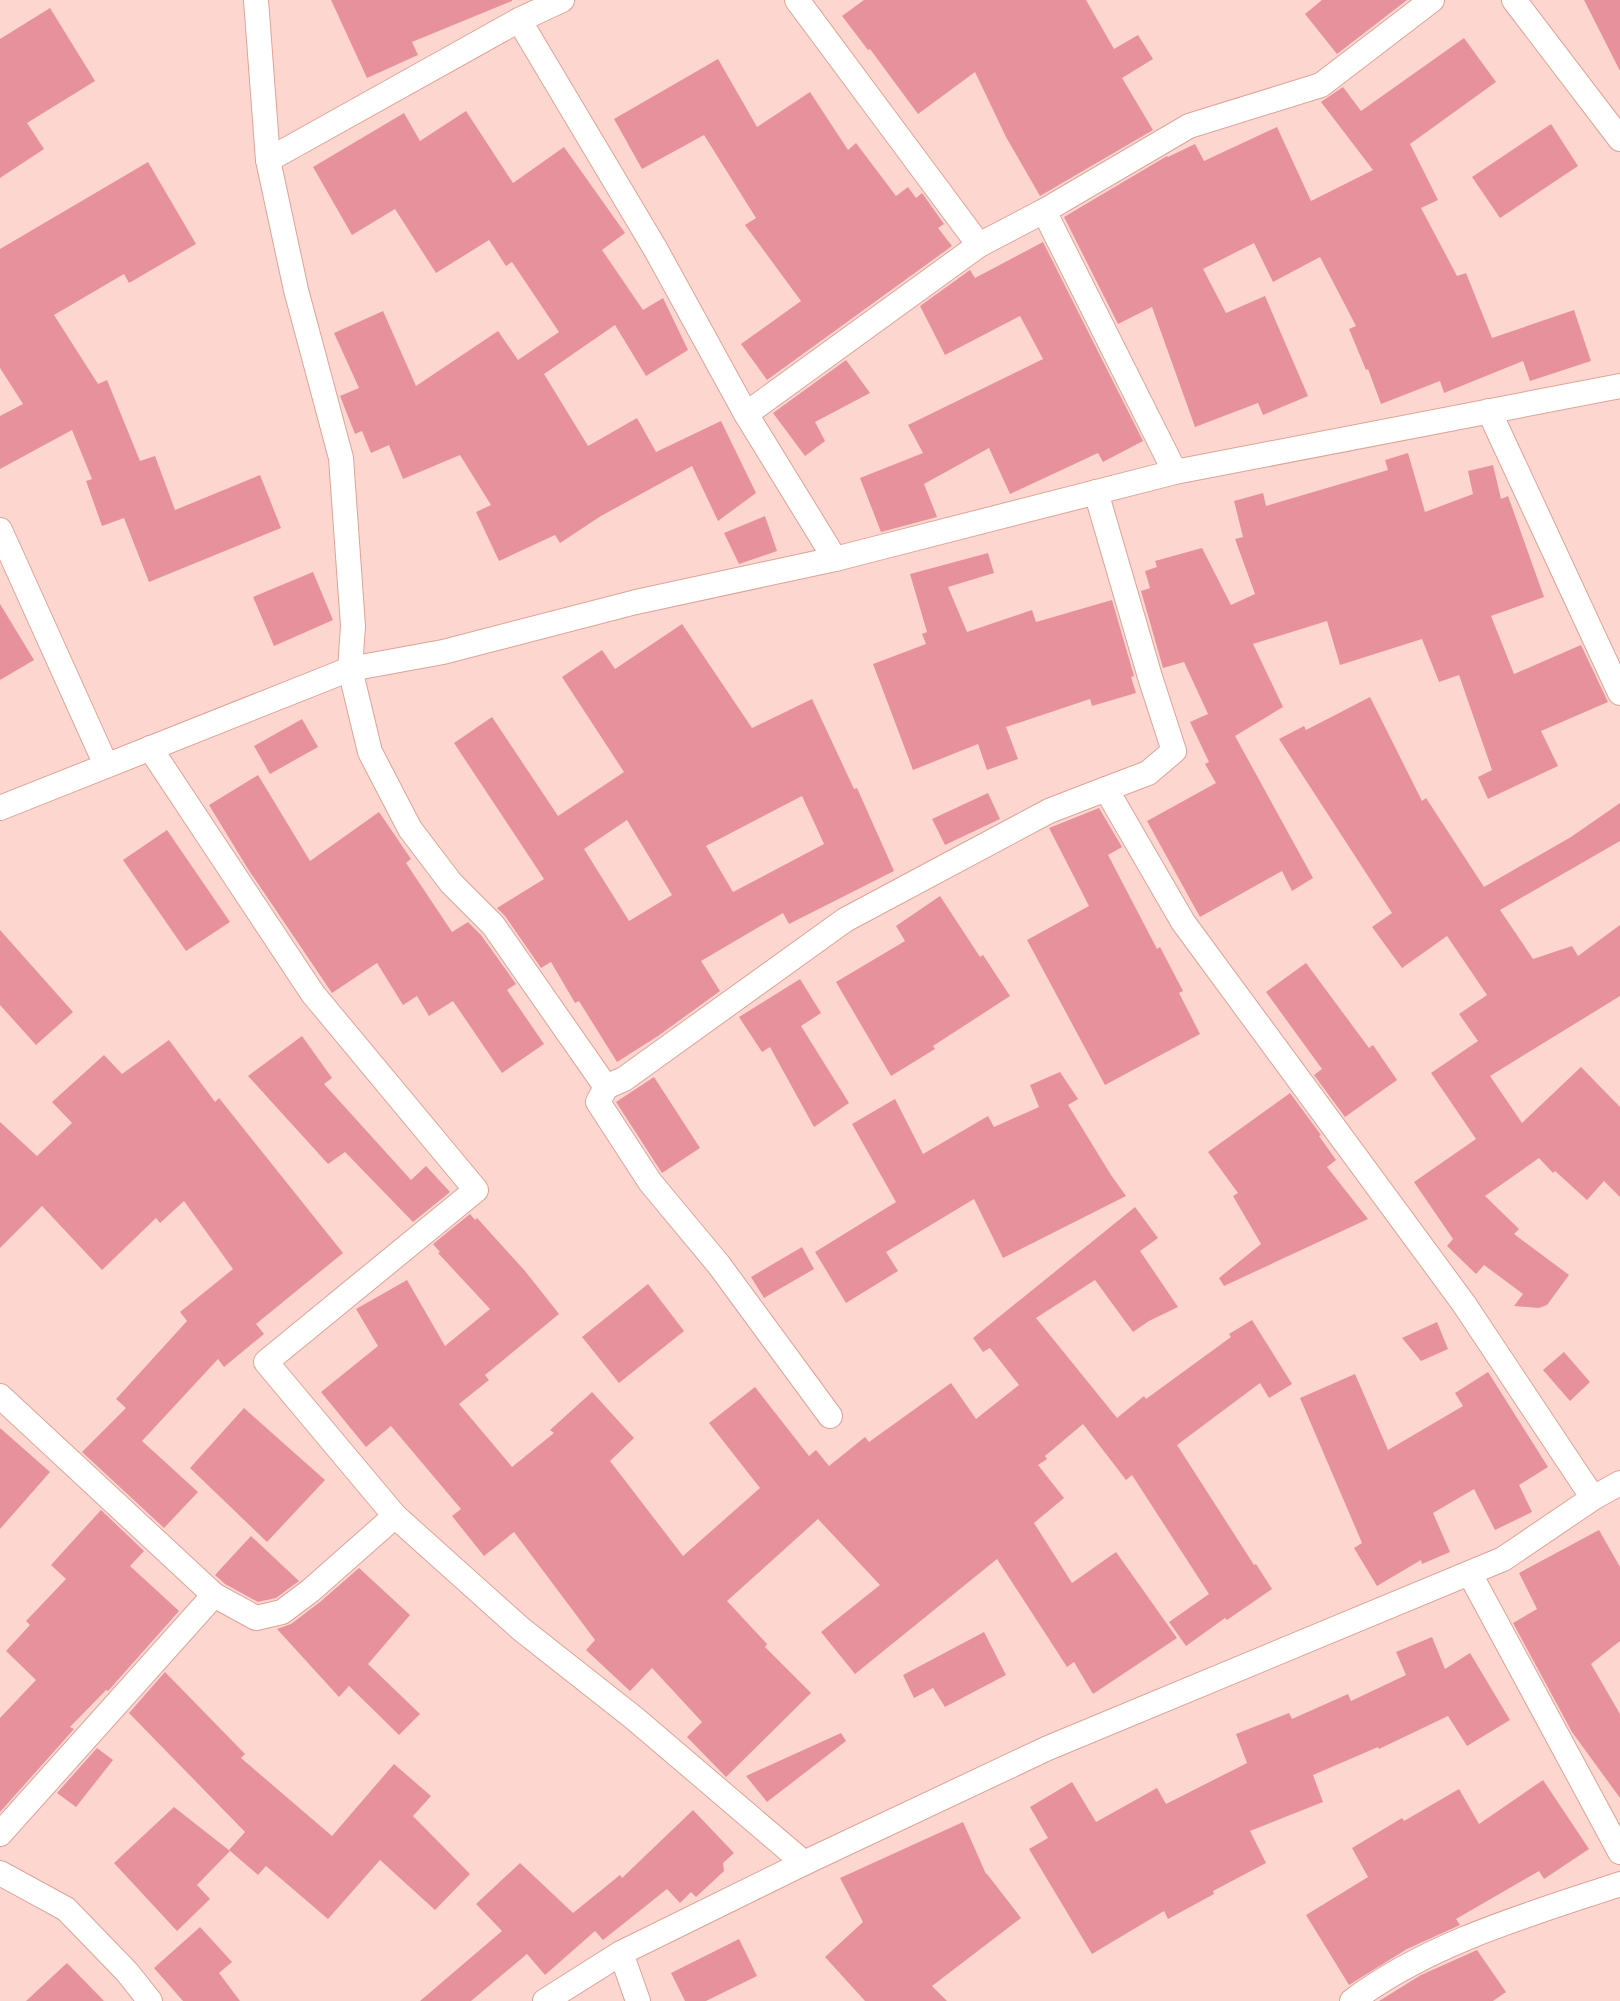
<svg xmlns="http://www.w3.org/2000/svg" width="1620" height="2001" font-family="'Exo 2',sans-serif">
	<style>
		.building { fill: #e7919d; fill-rule: evenodd }
		.lines { fill: none; stroke-linecap: round; stroke-linejoin: round }
		.street-casing { stroke: #dfa397; stroke-width: 26 }
		.street { stroke: #fff; stroke-width: 24 }
	</style>
	<rect width="100%" height="100%" fill="#fdd7cf"/>
	<g class="building">
		<path d="M331 0H512V1L412 42 418 55 367 78Z"/>
		<path d="M864 0H1086L1114 49 1138 35 1153 59 1122 78 1153 130 1040 196 1006 137 975 72 918 114 870 49 868 50 842 16Z"/>
		<path d="M1322 0H1407L1337 54 1305 14Z"/>
		<path d="M1584 0H1620V71Z"/>
		<path d="M50 8 95 81 27 123 44 149 0 178V39Z"/>
		<path d="M1464 38 1496 82 1410 144 1438 200 1421 208 1457 276 1466 273 1492 338 1574 310 1591 361 1530 381 1523 361 1444 393 1440 381 1381 404 1368 369 1366 370 1349 329 1356 326 1320 257 1273 282 1254 243 1203 269 1226 313 1265 296 1308 396 1263 415 1258 403 1195 427 1152 307 1118 324 1064 217 1167 156 1168 157 1195 144 1204 161 1277 127 1311 201 1373 170 1321 102 1343 87 1361 111Z"/>
		<path d="M718 59 757 127 810 92 848 150 856 143 896 196 908 187 916 198 922 193 944 224 938 228 952 246 767 380 741 344 801 301 745 225 756 218 704 135 642 169 614 119Z"/>
		<path d="M466 111 513 183 564 147 625 233 602 250 643 310 663 298 688 350 646 376 615 325 544 374 588 446 637 418 656 452 721 421 756 493 718 521 692 466 601 516 560 543 555 535 499 561 476 512 491 505 460 455 403 479 389 445 371 453 362 431 355 434 340 396 359 388 334 333 383 311 416 386 498 331 518 360 559 332 512 262 506 266 489 240 436 273 395 209 352 235 313 167 404 113 420 141Z"/>
		<path d="M1551 124 1578 166 1500 218 1472 177Z"/>
		<path d="M148 162 196 244 129 283 124 274 54 315 98 384 107 380 140 461 155 456 175 510 260 475 281 528 149 582 124 518 102 526 86 481 92 479 72 430 0 469V416L23 404 0 368V249Z"/>
		<path d="M1043 242 1143 441 1103 462 1098 453 1010 494 989 448 924 484 937 517 881 532 860 478 923 453 908 425 1043 359 1020 316 945 355 920 306 970 270 975 278Z"/>
		<path d="M846 360 870 393 815 422 825 441 805 456 773 413Z"/>
		<path d="M1408 453 1425 512 1473 494 1468 471 1493 465 1501 499 1508 496 1544 597 1491 616 1514 674 1581 645 1608 702 1541 731 1558 766 1488 799 1478 777 1492 770 1459 675 1439 682 1422 639 1340 665 1327 621 1253 644 1283 707 1235 736 1313 878 1292 891 1282 871 1200 917 1147 821 1216 783 1205 764 1209 762 1190 722 1208 714 1184 662 1163 668 1141 591 1150 588 1145 571 1157 567 1155 561 1202 548 1231 605 1255 594 1235 539 1243 537 1234 501 1263 493 1266 506 1388 470 1385 460Z"/>
		<path d="M765 516 777 551 739 564 724 533Z"/>
		<path d="M988 553 994 573 948 587 967 632 1032 610 1036 622 1112 600 1134 676 1131 677 1136 693 1092 706 1090 699 1006 727 1018 759 987 770 978 744 913 770 873 664 926 644 922 634 927 632 910 574Z"/>
		<path d="M313 572 333 620 274 646 253 597Z"/>
		<path d="M0 604 34 660 0 680Z"/>
		<path d="M682 624 752 728 812 699 854 789 857 788 894 871 789 924 783 913 701 961 720 991 658 1036 617 1062 579 1001 575 1003 551 962 541 968 505 916 497 908 544 879 454 743 492 717 558 816 624 772 562 677 602 650 615 669ZM802 796 824 844 733 892 706 846ZM627 820 672 895 629 921 584 849Z"/>
		<path d="M1370 697 1422 801 1426 798 1484 887 1571 837 1620 803V841L1500 910 1533 959 1572 946 1578 956 1620 925V996L1490 1076 1522 1123 1581 1067 1620 1107V1197L1604 1181 1587 1200 1555 1171 1553 1173 1539 1158 1485 1196 1519 1229 1514 1234 1569 1275 1547 1305 1539 1308 1514 1306 1523 1294 1484 1265 1476 1274 1447 1246 1453 1239 1414 1182 1476 1139 1431 1073 1478 1041 1459 1014 1487 995 1447 936 1402 968 1372 927 1392 913 1279 739 1304 726 1306 730Z"/>
		<path d="M302 719 318 747 270 774 254 746Z"/>
		<path d="M258 775 310 861 379 812 411 859 406 863 452 932 468 922 481 935 516 984 507 990 544 1044 502 1073 453 1001 429 1016 417 996 403 1005 377 963 332 993 248 869 209 805Z"/>
		<path d="M988 793 1000 819 945 845 932 819Z"/>
		<path d="M1099 808 1122 847 1108 855 1157 949 1160 947 1183 991 1179 993 1200 1034 1105 1085 1027 940 1089 906 1049 828Z"/>
		<path d="M167 830 230 922 186 951 123 860Z"/>
		<path d="M940 896 980 957 983 955 1010 996 933 1046 935 1049 891 1076 836 982 905 941 896 926Z"/>
		<path d="M0 930 73 1012 36 1045 0 1005Z"/>
		<path d="M1306 963 1369 1048 1373 1045 1397 1080 1345 1117 1314 1075 1322 1069 1266 992Z"/>
		<path d="M800 979 821 1013 801 1026 849 1103 814 1127 770 1047 762 1052 739 1017Z"/>
		<path d="M302 1036 332 1078 324 1084 411 1180 426 1166 450 1192 413 1222 345 1152 328 1164 248 1076Z"/>
		<path d="M169 1040 215 1102 219 1098 343 1253 256 1324 264 1334 224 1367 218 1359 142 1441 198 1492 164 1528 82 1452 126 1408 116 1399 187 1321 180 1312 233 1269 184 1201 160 1223 156 1218 102 1270 42 1206 0 1248V1122L37 1156 72 1123 52 1102 104 1055 122 1074Z"/>
		<path d="M1060 1072 1078 1099 1068 1105 1111 1175 1126 1196 1003 1258 974 1199 886 1252 898 1271 846 1303 815 1252 896 1202 852 1124 895 1099 923 1154 988 1116 994 1127 1039 1107 1030 1085Z"/>
		<path d="M654 1077 700 1148 662 1173 616 1102Z"/>
		<path d="M1290 1093 1321 1135 1319 1136 1336 1160 1327 1167 1368 1219 1224 1286 1219 1278 1261 1244 1233 1196 1238 1193 1208 1152Z"/>
		<path d="M1135 1207 1158 1238 1140 1251 1178 1307 1149 1321 1133 1332 1095 1280 1036 1318 1117 1418 1144 1396 1146 1399 1231 1337 1229 1334 1252 1320 1292 1384 1269 1398 1260 1383 1177 1445 1254 1565 1256 1564 1272 1589 1227 1620 1225 1618 1186 1646 1169 1622 1209 1594 1132 1475 1126 1480 1083 1424 1045 1456 1047 1459 1038 1465 1064 1498 1034 1523 1072 1583 1116 1552 1177 1638 1093 1694 1074 1662 1067 1667 997 1559 855 1674 821 1632 880 1585 818 1519 727 1601 767 1644 765 1647 811 1693 726 1777 687 1737 702 1722 652 1668 630 1691 586 1650 595 1640 514 1532 484 1556 452 1516 461 1509 391 1426 366 1447 321 1392 378 1346 356 1309 407 1280 445 1346 490 1309 438 1253 440 1252 433 1244 470 1214 475 1220 477 1218 525 1271 559 1314 485 1375 489 1380 459 1404 512 1467 554 1433 550 1430 592 1392 634 1438 610 1461 683 1556 760 1488 709 1423 755 1387 809 1456 816 1450 829 1466 865 1437 869 1442 951 1383 976 1419 1019 1385 990 1348 983 1352 973 1338Z"/>
		<path d="M802 1247 814 1269 764 1298 751 1277Z"/>
		<path d="M648 1284 684 1331 619 1383 582 1337Z"/>
		<path d="M1437 1322 1448 1349 1421 1361 1402 1338Z"/>
		<path d="M1564 1352 1590 1382 1570 1401 1543 1370Z"/>
		<path d="M1488 1372 1548 1467 1519 1485 1532 1512 1495 1530 1474 1489 1433 1513 1450 1552 1422 1564 1421 1560 1377 1586 1354 1548 1362 1543 1300 1398 1355 1374 1388 1450 1463 1406 1455 1393Z"/>
		<path d="M244 1408 325 1480 267 1542 190 1468Z"/>
		<path d="M0 1428 50 1472 0 1529Z"/>
		<path d="M101 1510 144 1551 130 1566 179 1611 108 1691 106 1690 70 1727 74 1729 0 1812V1718L36 1680 6 1651 30 1625 26 1621 66 1579 51 1565Z"/>
		<path d="M1599 1530 1620 1567V1641L1591 1664 1620 1714V1798L1572 1732 1513 1623 1537 1609 1519 1573Z"/>
		<path d="M251 1536 299 1581 276 1598 258 1602 225 1584 215 1575Z"/>
		<path d="M359 1568 410 1615 368 1664 420 1714 399 1735 349 1686 339 1697 277 1629 291 1624 320 1602Z"/>
		<path d="M984 1632 1006 1675 945 1707 933 1688 914 1698 903 1675Z"/>
		<path d="M1432 1637 1445 1669 1470 1653 1510 1720 1467 1746 1448 1716 1379 1749 1378 1747 1313 1775 1323 1802 1250 1831 1266 1863 1213 1891 1214 1894 1168 1919 1164 1911 1092 1954 1029 1849 1048 1838 1030 1807 1072 1782 1096 1822 1157 1788 1166 1804 1247 1763 1236 1734 1289 1713 1292 1719 1348 1694 1351 1701 1406 1675 1396 1652Z"/>
		<path d="M165 1672 245 1754 241 1758 332 1836 394 1764 431 1796 413 1816 470 1874 435 1910 380 1860 328 1919 266 1866 258 1875 229 1850 245 1832 129 1713Z"/>
		<path d="M841 1733 846 1741 767 1802 746 1776Z"/>
		<path d="M97 1748 113 1760 76 1807 57 1793Z"/>
		<path d="M1543 1780 1589 1849 1544 1879 1539 1871 1456 1919 1460 1925 1407 1949 1349 1985 1306 1915 1368 1877 1352 1848 1402 1818 1404 1821 1459 1789 1479 1824Z"/>
		<path d="M174 1807 230 1851 197 1885 210 1899 177 1931 114 1863Z"/>
		<path d="M693 1810 734 1853 723 1863 724 1871 696 1897 691 1892 680 1903 667 1889 603 1940 595 1931 545 1975 527 1954 471 2001H420L502 1931 476 1904 520 1863 573 1913 620 1875 622 1878Z"/>
		<path d="M963 1822 986 1874H987L1021 1918 932 1986 947 2001H865L825 1957 863 1922 840 1878Z"/>
		<path d="M200 1927 232 1962 219 1973 240 2001H183L154 1968Z"/>
		<path d="M739 1939 757 1976 706 2001H685L671 1973Z"/>
		<path d="M1477 1950 1506 1992 1493 2001H1379L1421 1975Z"/>
		<path d="M67 1963 104 2001H26Z"/>
	</g>
	<g class="lines">
		<g class="street-casing">
			<g id="street">
				<path d="M256 0 268 160 296 290 341 458 353 626 350 669 370 752 410 829 451 883 493 925 606 1087 598 1102 650 1182 719 1265 830 1416"/>
				<path d="M797 0 979 245"/>
				<path d="M1514 0 1620 139"/>
				<path d="M519 20 656 250 746 414 835 559"/>
				<path d="M268 160 519 20 562 0"/>
				<path d="M1489 411 1620 693"/>
				<path d="M746 414 979 245 1044 211"/>
				<path d="M1175 472 1044 211 1189 126 1321 85 1432 0"/>
				<path d="M1096 492 1150 677 1174 751 1148 773 1106 789 1183 922 1464 1304 1593 1498"/>
				<path d="M0 530 106 765"/>
				<path d="M150 748 313 994 476 1190 266 1362 395 1516 521 1629 634 1718 804 1863"/>
				<path d="M0 808 350 669 443 652 636 602 835 559 1175 472 1620 386"/>
				<path d="M606 1087 624 1079 845 920 1049 811 1106 789"/>
				<path d="M0 1396 214 1595"/>
				<path d="M1470 1574 1620 1852"/>
				<path d="M0 1834 214 1595 256 1618 282 1612 310 1591 395 1516"/>
				<path d="M0 1873 66 1909 127 1972 150 2001"/>
				<path d="M621 1953 638 2001"/>
				<path d="M545 2001 621 1953 804 1863 1048 1748 1503 1559 1593 1498 1620 1483"/>
				<path d="M1352 2001C1431 1942 1528 1915 1620 1884"/>
			</g>
		</g>
		<use href="#street" class="street"/>
	</g>
</svg>
